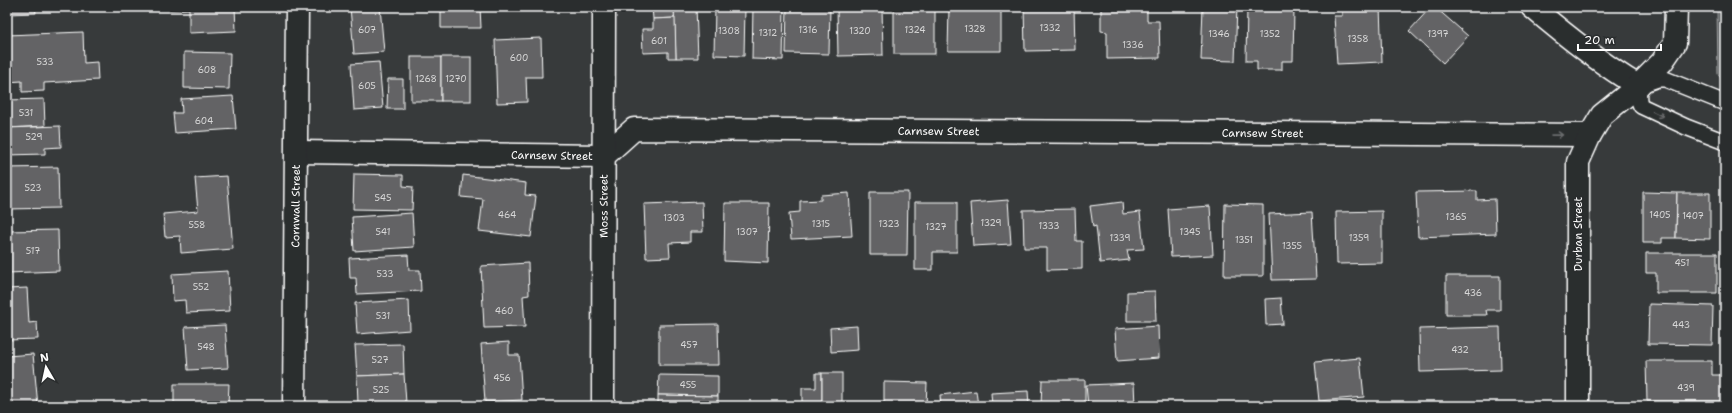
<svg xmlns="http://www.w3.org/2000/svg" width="1732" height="413" font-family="'Shantell Sans',sans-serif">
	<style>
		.green { fill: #505354; stroke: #a8a9aa }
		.building { fill: #636465; stroke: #fff }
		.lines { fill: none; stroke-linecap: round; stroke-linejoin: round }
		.lane-casing { stroke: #fff; stroke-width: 18 }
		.street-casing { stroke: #fff; stroke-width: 25 }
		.secondary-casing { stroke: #fff; stroke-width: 25 }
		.lane { stroke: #2a2d2e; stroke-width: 15 }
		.street { stroke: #2a2d2e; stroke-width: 22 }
		.secondary { stroke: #2a2d2e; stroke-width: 22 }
		.oneway { stroke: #6a6c6d }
		.labels { text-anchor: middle; stroke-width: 3; stroke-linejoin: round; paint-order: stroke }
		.number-label { font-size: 9px; fill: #d8d8d8 }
		.street-label { font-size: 11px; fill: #fff; stroke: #2a2d2e }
	</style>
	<rect width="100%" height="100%" fill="#373a3b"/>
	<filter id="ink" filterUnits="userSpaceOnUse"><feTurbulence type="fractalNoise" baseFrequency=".025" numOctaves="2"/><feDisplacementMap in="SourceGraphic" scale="8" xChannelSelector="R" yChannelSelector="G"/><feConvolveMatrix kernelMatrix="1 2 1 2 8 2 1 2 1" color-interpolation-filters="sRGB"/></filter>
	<g filter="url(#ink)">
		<path class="green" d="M1717 7H1725V84L1718 74Z"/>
		<g class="building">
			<path d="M7 7H35L36 13 7 14Z"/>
			<path d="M169 7H235L236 31 189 33V9L169 10Z"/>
			<path d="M350 7H380L384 52 354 54Z"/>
			<path d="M441 7H480L481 28H441Z"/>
			<path d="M652 7H674L675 18 653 19Z"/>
			<path d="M674 7H696L698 58H676Z"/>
			<path d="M715 7H745L744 56 714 55Z"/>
			<path d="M753 7H784L783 60 752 59Z"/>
			<path d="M787 7H830L829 54 786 53Z"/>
			<path d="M837 7H882L883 55 838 56Z"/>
			<rect x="894" y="7" width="41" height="47"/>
			<path d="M949 7H1001V51H948Z"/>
			<path d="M1024 7H1074L1075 50 1025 51Z"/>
			<path d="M1147 7V21H1159L1160 58 1107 59V32L1101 31V8Z"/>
			<path d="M1203 7H1237L1235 61 1201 60Z"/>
			<path d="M1247 7 1294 8 1293 61H1282V70H1257V61H1246Z"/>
			<path d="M1342 7H1380L1382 62 1337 64 1334 16H1342Z"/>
			<path d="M1431 7H1435L1468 36 1443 63 1409 31Z"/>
			<path d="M675 18 676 58H668V52L643 53 642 29H653V19Z"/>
			<path d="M83 32 84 63 97 62 98 80 44 83V91L22 92V81L7 82V35Z"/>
			<path d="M541 38 542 77H526L527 102 497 103 495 40Z"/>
			<path d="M184 52 230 53 229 89 184 88Z"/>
			<rect x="411" y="57" width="30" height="44"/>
			<rect x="441" y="57" width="30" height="44"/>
			<path d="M379 62 383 108 354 110 351 64Z"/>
			<path d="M388 79H403V109H387Z"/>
			<path d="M233 96 236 129 175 133 173 113H182L181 99Z"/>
			<path d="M44 99 45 126 7 128V100Z"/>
			<path d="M60 126 61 147 45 148V154L7 155V128Z"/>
			<path d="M58 167 59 208 7 209V168Z"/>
			<path d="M354 174 403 175V186L413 187 412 210 353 209Z"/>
			<path d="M463 175 526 183 525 195 536 196 531 237 479 231 483 199 461 197Z"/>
			<path d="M227 176 233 249 181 253 180 236 165 237 163 214 198 211 195 178Z"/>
			<path d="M1477 191V200L1495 199 1496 234 1418 237 1416 192Z"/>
			<path d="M870 192H908L907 255H870Z"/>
			<path d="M1643 192 1677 193 1676 238H1662V243H1643Z"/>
			<path d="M849 193 852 236 791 239 789 213 800 212V201L821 200V195Z"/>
			<path d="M1677 193H1710V239L1676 238Z"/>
			<path d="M1008 200 1011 244 973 246 970 203Z"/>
			<path d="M702 202 703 232H690V242L669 243 670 257 646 258 644 204Z"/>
			<path d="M915 202H957V252H933V270H915Z"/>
			<path d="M1122 202 1123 214 1140 212 1144 249 1127 250 1129 260 1100 263 1096 226 1093 227 1090 206Z"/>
			<path d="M725 203H769L768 263 724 261Z"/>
			<path d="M1225 204 1263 205V276H1224Z"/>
			<path d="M1210 206 1213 255 1171 257 1168 209Z"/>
			<path d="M1075 209 1076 241H1082V269L1047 270V248H1024L1023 210Z"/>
			<path d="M1382 211V263L1337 264 1336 212Z"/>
			<path d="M1312 212 1316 279 1272 280 1269 214Z"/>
			<path d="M412 213 414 247 354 251 352 217Z"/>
			<path d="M58 230 59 271 7 273V231Z"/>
			<path d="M1646 253H1717V293H1656V273H1646Z"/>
			<path d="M408 255 409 270H420L421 291 357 294 356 278H350L349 258Z"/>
			<path d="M528 263 529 295 523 296 525 327 484 328 481 266Z"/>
			<path d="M228 271 230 311 186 313 185 300 173 301 172 274Z"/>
			<path d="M1446 276H1500V310H1486L1487 315H1446Z"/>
			<path d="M27 288 29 323 37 322 38 339 7 340V289Z"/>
			<path d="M1155 291 1156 321H1127V292Z"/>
			<path d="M1281 298 1283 324 1266 325 1265 299Z"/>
			<path d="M409 300 410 330 357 334 355 303Z"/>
			<path d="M1649 304 1713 306 1712 345 1648 344Z"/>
			<path d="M718 324 719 365H659V325Z"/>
			<path d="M225 325 228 368 188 370 185 327Z"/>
			<path d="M857 326 858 350 831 352 830 328Z"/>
			<path d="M1158 326 1159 358 1117 361 1115 329Z"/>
			<path d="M1500 327 1501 370 1420 372 1419 329Z"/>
			<path d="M509 342V355H519L522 400 485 402 481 344Z"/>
			<path d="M403 344 404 374 357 376 355 345Z"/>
			<path d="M33 354 38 406H7V356Z"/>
			<path d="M1360 358 1364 397 1319 401 1315 362Z"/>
			<path d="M1646 361H1712V375H1725V401H1647Z"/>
			<path d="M816 373H822V406H802V388H816Z"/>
			<rect x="822" y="373" width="20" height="33"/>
			<path d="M404 374 406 403 358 405 357 376Z"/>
			<path d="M659 375 718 376V396L658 395Z"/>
			<path d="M1042 380H1085V406H1041Z"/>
			<path d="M884 382 927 383 926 406H884Z"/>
			<path d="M1134 383 1135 406H1088L1086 385Z"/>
			<path d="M174 384H229L228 406H174Z"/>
			<path d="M976 391 978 406H941L940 395Z"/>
			<path d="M1028 391 1029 406H992L991 393Z"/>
			<path d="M658 395 718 396V406H658Z"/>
		</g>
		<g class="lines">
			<g class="lane-casing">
				<path id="lane" d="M1725 103 1665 79H1658L1638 86 1639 101 1641 106 1686 127 1725 142"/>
			</g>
			<g class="street-casing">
				<g id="street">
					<path d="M1532 7C1566 36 1600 63 1638 86"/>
					<path id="s1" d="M297 152 604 156 634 129 1590 135"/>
					<path id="s2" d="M294 406 297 7"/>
					<path d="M1578 406V162L1590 135 1602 115 1638 86 1662 62 1675 43 1676 7"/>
				</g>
			</g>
			<g class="secondary-casing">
				<g id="secondary">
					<path id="s3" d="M603 406 604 7"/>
				</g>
			</g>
			<use href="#lane" class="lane"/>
			<use href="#street" class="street"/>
			<use href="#secondary" class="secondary"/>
		</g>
		<defs><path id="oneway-shaft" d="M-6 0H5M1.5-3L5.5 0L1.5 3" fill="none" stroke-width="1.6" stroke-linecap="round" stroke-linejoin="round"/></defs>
		<g class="oneway">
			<use href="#oneway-shaft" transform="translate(1658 114) rotate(26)"/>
			<use href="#oneway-shaft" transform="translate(1557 135) rotate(-1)"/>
		</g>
	</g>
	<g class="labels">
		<g class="number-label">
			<text x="1050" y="31">1332</text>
			<text x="975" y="32">1328</text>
			<text x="367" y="33">607</text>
			<text x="808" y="33">1316</text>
			<text x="915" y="33">1324</text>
			<text x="729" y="34">1308</text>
			<text x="860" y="34">1320</text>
			<text x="768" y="36">1312</text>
			<text x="1219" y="37">1346</text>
			<text x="1270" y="37">1352</text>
			<text x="1438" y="37">1397</text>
			<text x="1358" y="42">1358</text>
			<text x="659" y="44">601</text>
			<text x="1133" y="48">1336</text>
			<text x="519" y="61">600</text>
			<text x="45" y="65">533</text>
			<text x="207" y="73">608</text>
			<text x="426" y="82">1268</text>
			<text x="456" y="82">1270</text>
			<text x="367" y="89">605</text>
			<text x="26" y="116">531</text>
			<text x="204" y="124">604</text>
			<text x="34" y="140">529</text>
			<text x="33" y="191">523</text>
			<text x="383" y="201">545</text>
			<text x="507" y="218">464</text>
			<text x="1660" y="218">1405</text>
			<text x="1693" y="219">1407</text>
			<text x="1456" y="220">1365</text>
			<text x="674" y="221">1303</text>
			<text x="991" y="226">1329</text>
			<text x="821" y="227">1315</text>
			<text x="889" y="227">1323</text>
			<text x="197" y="228">558</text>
			<text x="1049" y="229">1333</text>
			<text x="936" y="230">1327</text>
			<text x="383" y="235">541</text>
			<text x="747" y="235">1307</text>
			<text x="1190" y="235">1345</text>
			<text x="1120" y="241">1339</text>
			<text x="1359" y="241">1359</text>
			<text x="1244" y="243">1351</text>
			<text x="1292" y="249">1355</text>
			<text x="33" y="254">517</text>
			<text x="1682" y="266">451</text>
			<text x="385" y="277">533</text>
			<text x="201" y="290">552</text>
			<text x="1473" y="296">436</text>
			<text x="504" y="314">460</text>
			<text x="383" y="319">531</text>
			<text x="1681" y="328">443</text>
			<text x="689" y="348">457</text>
			<text x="206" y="350">548</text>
			<text x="1460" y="353">432</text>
			<text x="380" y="363">527</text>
			<text x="502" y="381">456</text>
			<text x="688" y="388">455</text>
			<text x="1686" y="391">439</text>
			<text x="381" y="393">525</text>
		</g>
		<g class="street-label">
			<text dy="4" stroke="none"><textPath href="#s1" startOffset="652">Carnsew Street</textPath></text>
			<text dy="4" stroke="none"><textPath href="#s1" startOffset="976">Carnsew Street</textPath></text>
			<text dy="4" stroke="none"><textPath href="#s1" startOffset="255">Carnsew Street</textPath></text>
			<text dy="4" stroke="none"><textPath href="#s3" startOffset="200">Moss Street</textPath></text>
			<text dy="4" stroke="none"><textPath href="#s2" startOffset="200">Cornwall Street</textPath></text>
			<text transform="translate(1578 234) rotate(-90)" y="4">Durban Street</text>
		</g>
	</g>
	<rect width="1732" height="413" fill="none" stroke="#2a2d2e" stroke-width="24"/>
	<rect x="12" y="12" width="1708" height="389" fill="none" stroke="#fff" stroke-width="1.5" filter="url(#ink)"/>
	<g transform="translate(46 367) rotate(351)" stroke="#2a2d2e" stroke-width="3" paint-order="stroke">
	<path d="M0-3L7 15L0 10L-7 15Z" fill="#ffffff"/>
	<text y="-6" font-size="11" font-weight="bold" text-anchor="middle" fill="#ffffff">N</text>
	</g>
	<path d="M1578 44v6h83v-6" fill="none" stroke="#ffffff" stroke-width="2"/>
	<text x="1584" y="44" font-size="12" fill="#ffffff" stroke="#2a2d2e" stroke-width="3" paint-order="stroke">20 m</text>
</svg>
